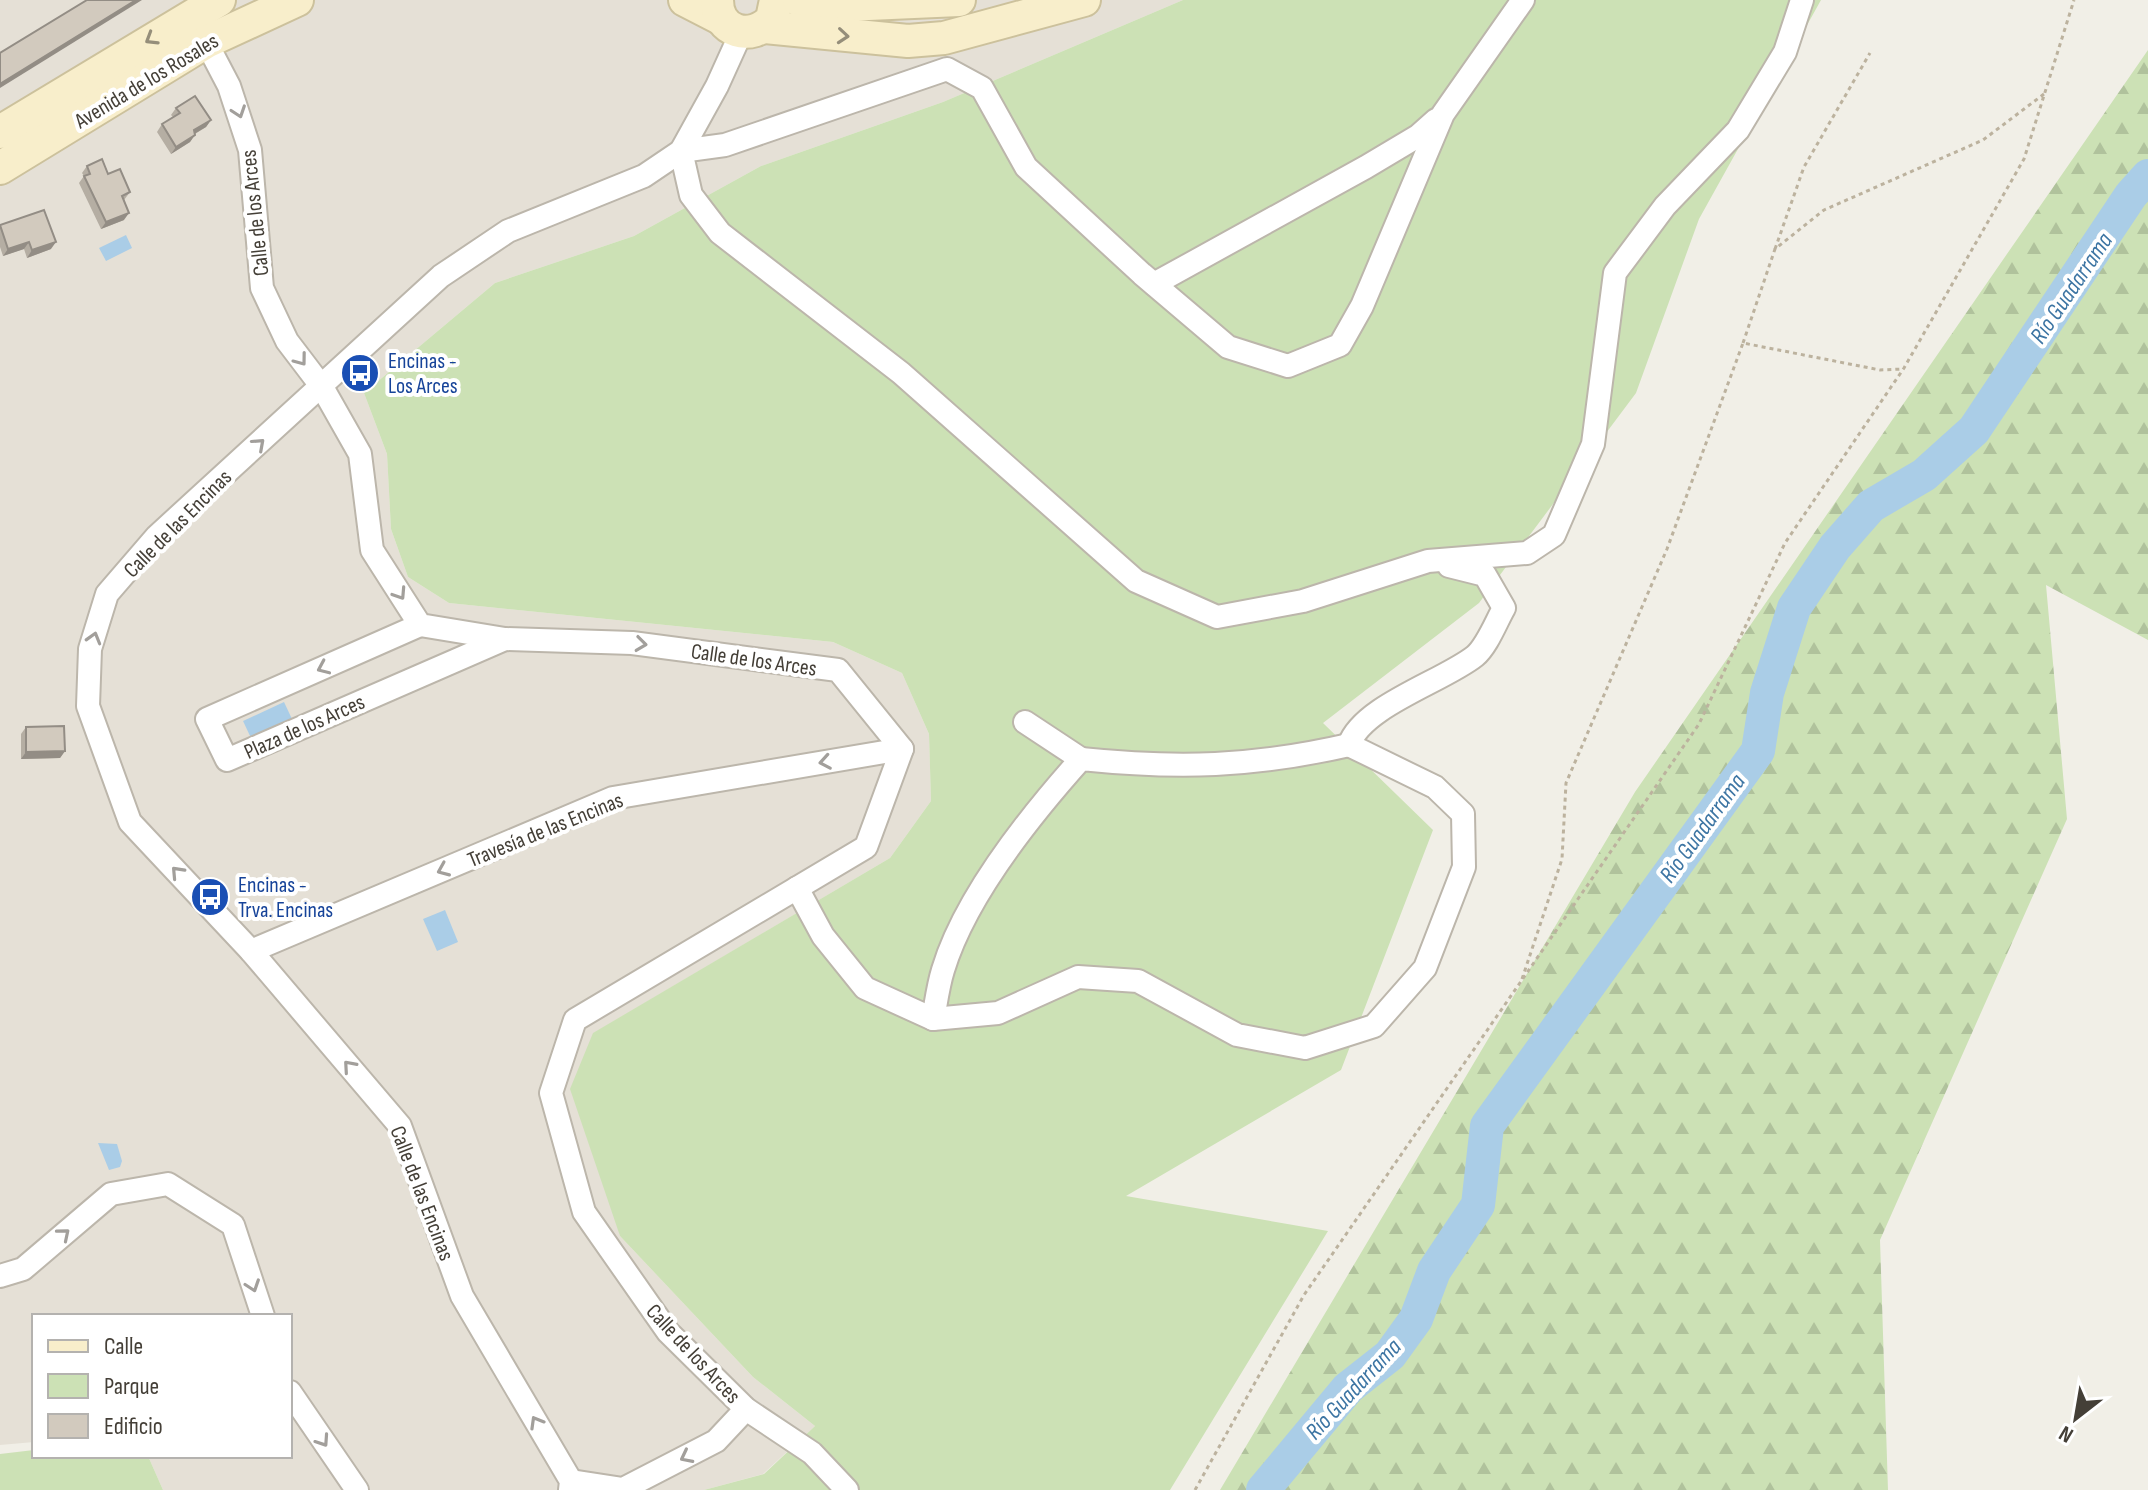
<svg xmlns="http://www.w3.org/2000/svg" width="2148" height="1490" font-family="'Sofia Sans Condensed',sans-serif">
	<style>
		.residential { fill: #e5e0d6 }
		.green { fill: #cce1b5 }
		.forest { fill: url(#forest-firs) }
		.water { fill: #aacde7 }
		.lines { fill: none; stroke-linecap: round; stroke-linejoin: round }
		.river { stroke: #aacde7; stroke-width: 34 }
		.street-casing { stroke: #bcb6ab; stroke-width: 26 }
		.secondary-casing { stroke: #ccc19c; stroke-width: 36 }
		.path { stroke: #bcb29e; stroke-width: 3; stroke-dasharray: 4 4; stroke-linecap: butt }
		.street { stroke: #fff; stroke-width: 22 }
		.secondary { stroke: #f8eecb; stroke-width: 32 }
		.wall { fill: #b5aea3 }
		.shaded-wall { fill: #938d85 }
		.building { fill: #d2cabe; stroke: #938d85; stroke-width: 2 }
		.oneway { stroke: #958e7a }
		.oneway2 { stroke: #a29f9b }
		.labels { text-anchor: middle; stroke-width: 8; stroke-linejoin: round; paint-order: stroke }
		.street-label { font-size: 22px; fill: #443f37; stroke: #fff }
		.transit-label { font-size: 22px; fill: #164399; stroke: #fff; text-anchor: start }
		.water-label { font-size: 24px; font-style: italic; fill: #3d75a3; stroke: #fff }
	</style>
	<defs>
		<pattern id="forest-firs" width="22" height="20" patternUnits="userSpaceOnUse" patternTransform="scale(2)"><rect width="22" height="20" fill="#cce1b5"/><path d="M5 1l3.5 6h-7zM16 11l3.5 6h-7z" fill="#b0c29c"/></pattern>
	</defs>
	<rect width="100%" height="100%" fill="#f1efe7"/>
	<path class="residential" d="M0 0H1183L943 102 761 166 634 236 495 283 364 393 387 454 391 529 408 577 449 603 833 642 902 673 929 734 931 801 890 858 594 1033 620 1236 753 1377 815 1426 763 1474 704 1490H163L148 1456H290V1316H34V1442L0 1445Z"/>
	<g class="green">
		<path d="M1183 0H1821L1699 219 1636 393 1479 603 1323 723 1433 830 1341 1070 1126 1196 1328 1231 1170 1490H704L764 1474 815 1426 753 1377 620 1236 570 1089 593 1033 890 858 931 801 929 734 902 673 833 642 449 603 408 577 391 529 387 454 364 393 495 283 634 236 761 166 943 102Z"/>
		<path d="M34 1450V1456H148L163 1490H0V1454Z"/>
	</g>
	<path class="forest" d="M2148 50V640L2046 585 2067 819 1880 1240 1888 1490H1220L1635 792Z"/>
	<g class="water">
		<path d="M126 235 132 248 106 261 99 248Z"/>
		<path d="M284 702 292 719 251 738 243 721Z"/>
		<path d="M445 910 458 942 437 951 423 919Z"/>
		<path d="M98 1143 117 1144 122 1161 120 1167 109 1170Z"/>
	</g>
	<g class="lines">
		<path class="river" d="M1263 1490 1348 1388 1390 1355 1416 1319 1434 1271 1478 1205 1487 1126 1758 751 1767 693 1794 608 1835 547 1871 506 1924 475 1974 430 2131 195 2148 176"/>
		<g class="street-casing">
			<g id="street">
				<path d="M1523 0 1443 114 1362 306 1340 345 1288 366 1228 347 1142 274 1026 167 982 88 947 69 725 145 681 151 691 195 720 233 901 373 1136 581 1217 617 1303 601 1428 561 1527 553 1554 535 1593 444 1615 273 1665 206 1738 130 1785 52 1802 0"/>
				<path d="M206 42 229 86 250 150 262 288 287 341 322 387 360 454 372 550 420 625 505 639 632 643 838 670 902 749 866 847 575 1020 551 1093 584 1212 668 1332 746 1409 812 1453 847 1490"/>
				<path d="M1154 284 1366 167 1418 136 1436 120"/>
				<path d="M420 625 207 719 227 760 505 639"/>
				<path d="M1025 722 1081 759"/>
				<path d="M797 888 823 936 865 988 933 1019 998 1013 1078 977 1138 981 1237 1035 1305 1048 1374 1026 1425 968 1464 867 1463 814 1435 787 1349 745C1362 706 1444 681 1475 656 1487 646 1496 622 1504 608L1485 575 1449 566"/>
				<path d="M251 951 613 798 902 749"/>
				<path d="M933 1019C936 1003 938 986 943 970 965 897 1030 816 1081 759 1178 769 1253 767 1349 745"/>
				<path d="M0 1276 23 1269 111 1194 168 1184 233 1225 263 1316"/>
				<path d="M290 1392 357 1490"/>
				<path d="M571 1481 623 1489 716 1441 746 1409"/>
				<path d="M570 1490 571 1481 462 1296 400 1126 251 951 130 822 88 706 90 649 107 594 157 536 441 276 508 231 644 176 681 151 717 86 741 33"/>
			</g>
		</g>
		<g class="secondary-casing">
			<g id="secondary">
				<path d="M685 0 720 18"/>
				<path d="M717 0C717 33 752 42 772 19L776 0"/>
				<path d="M799 0 823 6 959 0"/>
				<path d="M765 27 908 41 944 38 1084 0"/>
				<path d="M0 132 219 0"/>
				<path d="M0 168 206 42 297 0"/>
			</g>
		</g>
		<g class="path">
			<path d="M1775 249 1804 167 1870 53"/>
			<path d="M1743 343 1775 249 1824 210 1983 140 2044 94"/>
			<path d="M1522 979 1562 859 1566 783 1667 549 1743 343 1880 370 1903 369"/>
			<path d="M1195 1490 1304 1295 1699 724 1785 543 1904 368 2024 159 2074 0"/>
		</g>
		<use href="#street" class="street"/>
		<use href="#secondary" class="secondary"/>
	</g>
	<g class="wall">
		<path d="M176 108 211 120 206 127 195 134 190 142 171 154 157 132 162 124 173 117 171 115Z"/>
		<path d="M87 166 108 174 130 192 124 200V220L101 229 79 183 84 176 82 173Z"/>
		<path d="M0 225 51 249 27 258 24 249 3 256 0 247Z"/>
		<path d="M26 727 65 751 60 758 21 759V734Z"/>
	</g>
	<g class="shaded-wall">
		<path d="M136 0H142L0 88V84Z"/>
		<path d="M211 120 206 127 189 137 194 130Z"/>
		<path d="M195 135 190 142 171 154 176 147Z"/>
		<path d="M129 213 124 220 101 229 106 222Z"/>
		<path d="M29 242 24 249 3 256 8 249Z"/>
		<path d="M56 242 51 249 27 258 32 250Z"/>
		<path d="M65 751 60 758 21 759 26 752Z"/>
	</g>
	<g class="building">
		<path d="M87 0H136L0 84V53Z"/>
		<path d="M195 96 211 120 194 130 195 135 176 147 162 124 180 113 176 108Z"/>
		<path d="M102 159 108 174 120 169 130 192 122 196 129 213 106 222 84 176 90 174 87 166Z"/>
		<path d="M44 210 56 242 32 250 29 242 8 249 0 225Z"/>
		<path d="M64 726 65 751 26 752V727Z"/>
	</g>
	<defs><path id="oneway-chevron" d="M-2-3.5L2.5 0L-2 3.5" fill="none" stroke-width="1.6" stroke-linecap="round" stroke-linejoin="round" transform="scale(2)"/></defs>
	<g class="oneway">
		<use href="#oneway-chevron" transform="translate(843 36) rotate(5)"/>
		<use href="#oneway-chevron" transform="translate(151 39) rotate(148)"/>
	</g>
	<g class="oneway2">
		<use href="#oneway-chevron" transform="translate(239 112) rotate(71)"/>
		<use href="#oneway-chevron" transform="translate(301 360) rotate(53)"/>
		<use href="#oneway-chevron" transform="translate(259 444) rotate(-42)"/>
		<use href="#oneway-chevron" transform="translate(400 594) rotate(57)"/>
		<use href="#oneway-chevron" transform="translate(94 638) rotate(-74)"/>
		<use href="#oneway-chevron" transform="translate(641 644) rotate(7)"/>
		<use href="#oneway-chevron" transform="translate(323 668) rotate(156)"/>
		<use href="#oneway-chevron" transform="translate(825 762) rotate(170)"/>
		<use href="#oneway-chevron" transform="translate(443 870) rotate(157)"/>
		<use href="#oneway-chevron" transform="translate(177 872) rotate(-133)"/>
		<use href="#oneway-chevron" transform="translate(349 1066) rotate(-131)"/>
		<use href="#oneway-chevron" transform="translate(64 1234) rotate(-40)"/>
		<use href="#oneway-chevron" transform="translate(253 1286) rotate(71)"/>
		<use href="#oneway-chevron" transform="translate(536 1422) rotate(-120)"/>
		<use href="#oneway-chevron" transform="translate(323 1441) rotate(56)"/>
		<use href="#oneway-chevron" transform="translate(686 1457) rotate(153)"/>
	</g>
	<defs>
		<g id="bus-disc" transform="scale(2)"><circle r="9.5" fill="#1a4fb4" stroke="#fff"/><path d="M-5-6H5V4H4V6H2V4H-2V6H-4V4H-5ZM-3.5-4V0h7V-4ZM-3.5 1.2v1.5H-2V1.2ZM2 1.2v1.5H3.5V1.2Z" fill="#fff"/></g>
	</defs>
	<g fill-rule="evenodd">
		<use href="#bus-disc" x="360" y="373"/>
		<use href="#bus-disc" x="210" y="897"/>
	</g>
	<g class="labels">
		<g class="street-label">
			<text transform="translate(146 80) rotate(-31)" y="8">Avenida de los Rosales</text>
			<text transform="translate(254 213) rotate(-96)" y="8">Calle de los Arces</text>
			<text transform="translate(177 523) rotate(-45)" y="8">Calle de las Encinas</text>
			<text transform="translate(754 659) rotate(8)" y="8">Calle de los Arces</text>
			<text transform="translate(304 726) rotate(-24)" y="8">Plaza de los Arces</text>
			<text transform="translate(545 829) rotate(-22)" y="8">Travesía de las Encinas</text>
			<text transform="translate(423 1193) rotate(69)" y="8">Calle de las Encinas</text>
			<text transform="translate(694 1353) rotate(47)" y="8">Calle de los Arces</text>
		</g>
		<g class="transit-label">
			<text x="388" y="368">Encinas -<tspan x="388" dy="25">Los Arces</tspan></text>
			<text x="238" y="892">Encinas -<tspan x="238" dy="25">Trva. Encinas</tspan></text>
		</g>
		<g class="water-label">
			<text transform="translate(2071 288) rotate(-56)" y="8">Río Guadarrama</text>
			<text transform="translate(1702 828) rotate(-54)" y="8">Río Guadarrama</text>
			<text transform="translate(1353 1389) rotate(-47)" y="8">Río Guadarrama</text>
		</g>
	</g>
	<rect x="32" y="1314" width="260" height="144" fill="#ffffff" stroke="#b4b2af" stroke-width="2"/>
	<rect x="48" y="1340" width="40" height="12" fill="#f8eecb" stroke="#b4b2af" stroke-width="2"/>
	<text x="104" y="1354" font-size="24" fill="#443f37">Calle</text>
	<rect x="48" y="1374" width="40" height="24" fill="#cce1b5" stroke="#b4b2af" stroke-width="2"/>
	<text x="104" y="1394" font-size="24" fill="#443f37">Parque</text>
	<rect x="48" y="1414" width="40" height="24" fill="#d2cabe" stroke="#b4b2af" stroke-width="2"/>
	<text x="104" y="1434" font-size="24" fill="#443f37">Edificio</text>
	<g transform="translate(2076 1418) rotate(211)" stroke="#ffffff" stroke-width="6" paint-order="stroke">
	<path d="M0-6L14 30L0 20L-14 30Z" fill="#443f37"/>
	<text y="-12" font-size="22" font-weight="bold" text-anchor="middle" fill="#443f37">N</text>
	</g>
</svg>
